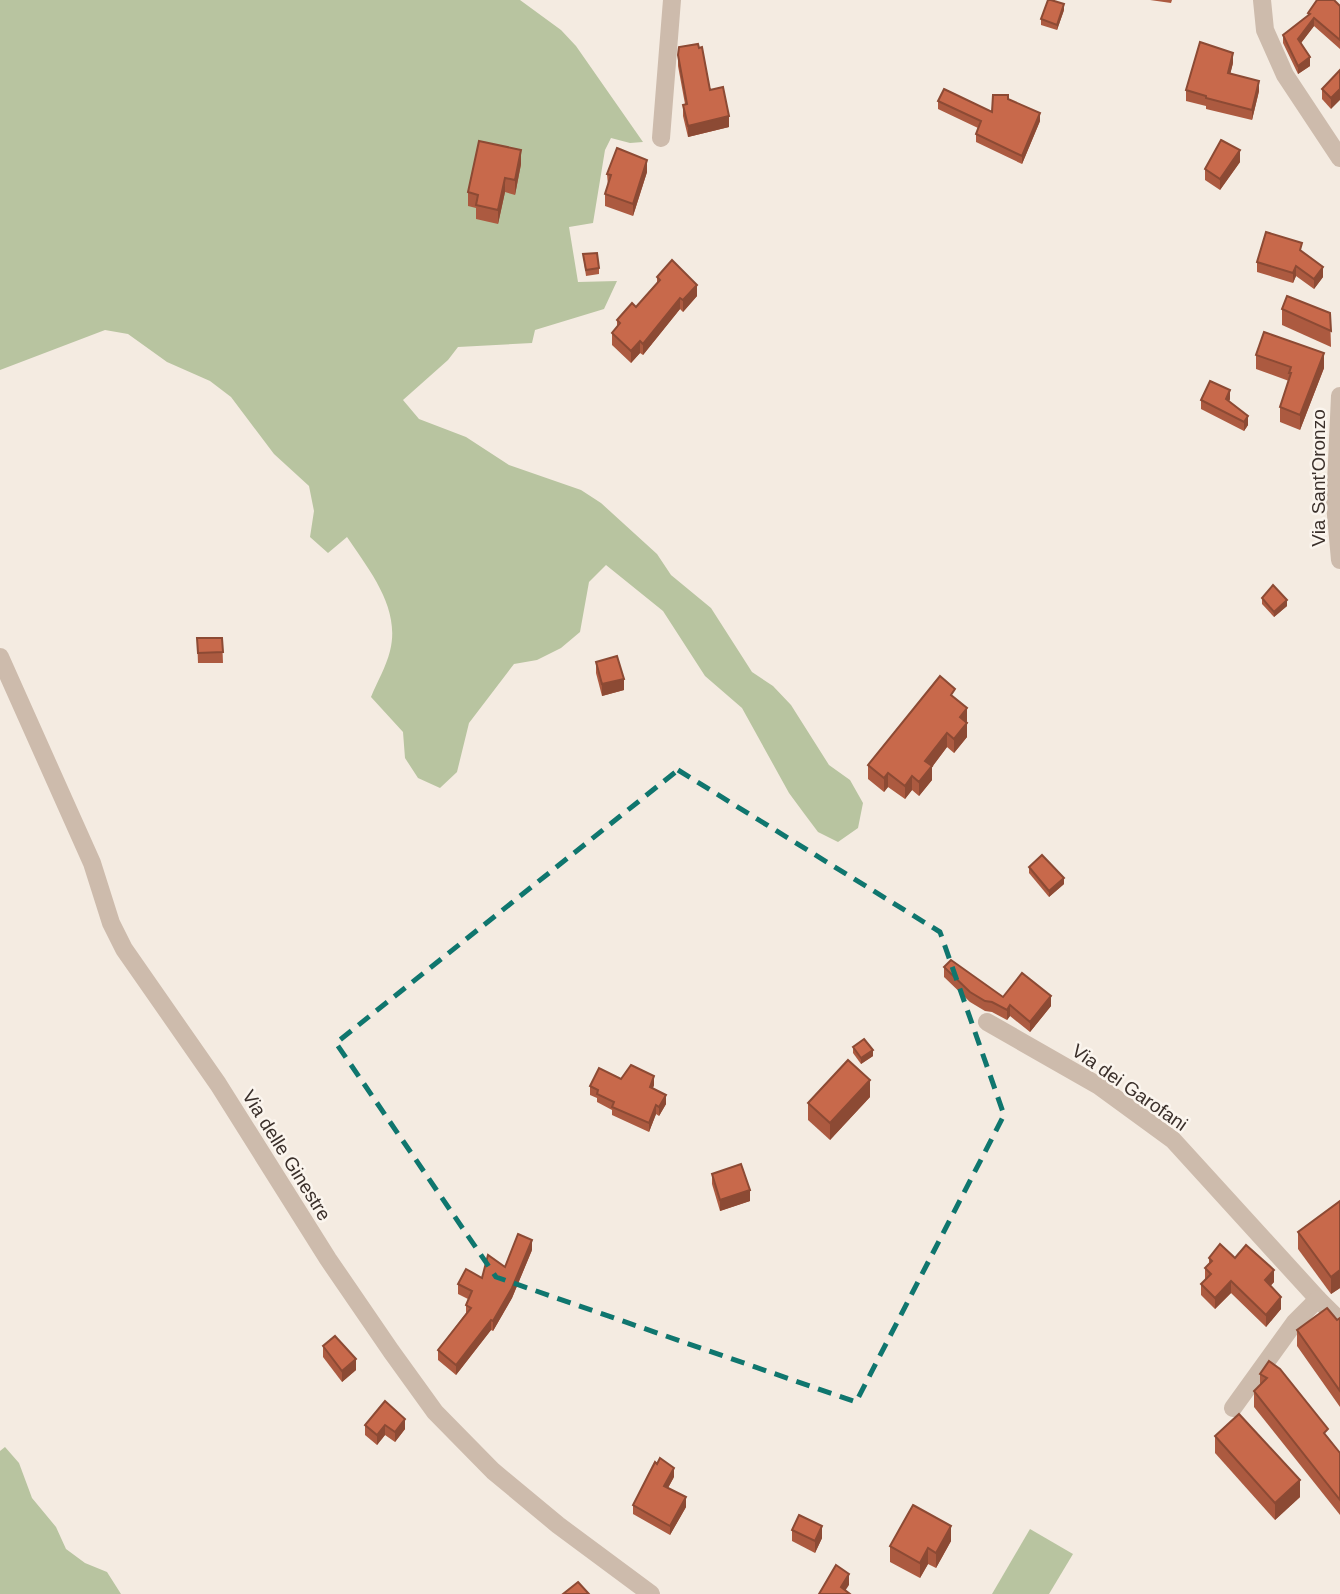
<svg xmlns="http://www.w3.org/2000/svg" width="1340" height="1594" font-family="Arial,sans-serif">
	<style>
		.green { fill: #b8c4a0 }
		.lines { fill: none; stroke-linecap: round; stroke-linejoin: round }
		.street { stroke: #cdbbac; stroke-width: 18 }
		.wall { fill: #ac5a40 }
		.shaded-wall { fill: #8c4a34 }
		.building { fill: #c8694b; stroke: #8c4a34; stroke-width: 2 }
		.marked { fill: none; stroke: #0f766e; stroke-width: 5; stroke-dasharray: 14 9; stroke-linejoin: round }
		.labels { text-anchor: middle; stroke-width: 5; stroke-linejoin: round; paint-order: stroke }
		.street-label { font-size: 19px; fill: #3b302b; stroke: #fbf5ee }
	</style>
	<rect width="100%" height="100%" fill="#f4ebe1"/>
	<g class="green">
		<path d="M0 0H520L561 30 576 46 643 142 630 143 611 138 605 150 593 223 569 227 578 282 617 281 604 309 535 330 532 343 458 347 448 360 403 400 419 419 466 437 509 465 581 490 601 503 657 554 671 575 711 608 752 672 773 686 791 705 829 765 850 780 863 803 858 828 838 842 818 832 803 812 789 793 742 708 705 676 663 611 606 565 589 582 580 632 561 648 537 660 514 664 469 723 457 772 440 788 418 778 405 758 403 732 371 697C377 682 386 667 390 651 401 608 369 570 347 537L328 553 310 537 314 511 309 486 274 454 231 397 210 381 167 362 128 334 105 330 0 370Z"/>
		<path d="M5 1447 19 1463 32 1498 56 1527 66 1549 85 1563 107 1572 121 1594H0V1451Z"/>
		<path d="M1030 1529 1073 1554 1049 1594H992Z"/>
	</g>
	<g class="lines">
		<g class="street">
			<path d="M1262 0 1265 30 1285 75 1340 158"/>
			<path d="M661 138 672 0"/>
			<path d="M1340 396 1335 504 1340 560"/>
			<path d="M0 657 92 863 111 923 124 949 218 1084 328 1259 391 1351 435 1412 493 1471 558 1525 651 1594"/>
			<path d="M987 1022 1099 1086 1173 1140 1318 1299"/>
			<path d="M1233 1408 1295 1322 1318 1299 1340 1321"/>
		</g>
	</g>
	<g class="wall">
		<path d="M1150 0H1172L1171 3Z"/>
		<path d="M1340 6V49L1314 26 1301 43 1310 66 1298 74 1283 43V35L1308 16V13Z"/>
		<path d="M1064 10 1057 30 1041 25V19Z"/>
		<path d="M678 55 710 90 729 127 688 137 683 116V105L685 104 678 66Z"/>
		<path d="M1233 63 1230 74 1259 91 1252 120 1206 109V106L1186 101V90Z"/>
		<path d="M1340 70 1331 109 1322 99V89Z"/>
		<path d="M938 101 1040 121 1022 164 976 142V134L978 128 938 109Z"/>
		<path d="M1240 162 1220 190 1205 180V169Z"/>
		<path d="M521 164 515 195 505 192 498 224 476 219V208L468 206V192Z"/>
		<path d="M647 172 633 216 605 206V194L608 186 607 174Z"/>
		<path d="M1302 251 1323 277 1314 289 1296 276 1293 283 1257 272V262Z"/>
		<path d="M583 254 599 268V274L586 276Z"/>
		<path d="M657 277 697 296 683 312 680 309 643 355 640 353 631 363 612 345V333L617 327V320L636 307 657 283Z"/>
		<path d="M1282 309 1330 313 1331 347 1282 325Z"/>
		<path d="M1256 355 1324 368 1300 430 1280 422V407L1289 381 1256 369Z"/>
		<path d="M1230 399 1229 401 1248 425 1244 431 1201 409V400Z"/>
		<path d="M1262 598 1287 606 1274 617 1262 604Z"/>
		<path d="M197 638H222L223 663H198Z"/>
		<path d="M596 662 624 690 602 696 596 673Z"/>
		<path d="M955 698 967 721V737L954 753 947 747 932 767V780L919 796 912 790 905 799 888 787 884 792 868 779V765Z"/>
		<path d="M1029 867 1064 884 1049 897 1029 873Z"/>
		<path d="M944 967 1003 997 1051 1006 1030 1032 1010 1016 1007 1020 992 1012 985 1011 970 1002 944 977Z"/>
		<path d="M853 1047 873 1056 861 1064 853 1053Z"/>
		<path d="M621 1079 654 1085 653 1088 666 1104 659 1116 656 1114 649 1132 612 1115V1110L597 1102V1098L590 1095V1086Z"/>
		<path d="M870 1097 830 1140 808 1120V1103Z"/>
		<path d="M712 1174 750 1201 720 1211 712 1184Z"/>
		<path d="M1340 1201V1288L1331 1294 1298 1249V1232Z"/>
		<path d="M532 1250 512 1298 493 1331 491 1330 456 1375 438 1360V1350L466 1313V1305L468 1299 458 1294V1284L482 1278 505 1267Z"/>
		<path d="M1209 1258H1235L1274 1282 1270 1286 1281 1309 1266 1327 1231 1293 1215 1309 1201 1295V1284L1205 1280V1268L1209 1263Z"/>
		<path d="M1340 1318V1407L1297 1346V1330L1337 1320Z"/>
		<path d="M323 1346 356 1370 342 1382 323 1357Z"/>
		<path d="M1269 1361 1340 1453V1515L1254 1407V1391L1260 1385V1374Z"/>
		<path d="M385 1401 405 1429 395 1442 385 1435 377 1445 365 1435V1425Z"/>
		<path d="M1215 1436 1300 1497 1275 1520 1215 1453Z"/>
		<path d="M674 1477 668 1488 686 1507 670 1535 633 1514V1505Z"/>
		<path d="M792 1530 822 1538 815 1553 792 1541Z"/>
		<path d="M951 1541 936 1568 928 1564 920 1578 890 1562V1546Z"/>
	</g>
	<g class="shaded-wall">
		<path d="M1064 4V10L1057 30V25Z"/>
		<path d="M1314 18V26L1298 47V39Z"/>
		<path d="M1233 53V63L1228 83V73Z"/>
		<path d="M1310 57V66L1298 74V66Z"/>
		<path d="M1259 81V91L1252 120V110Z"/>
		<path d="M1340 89V100L1331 109V98Z"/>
		<path d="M1040 113V121L1022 164V156Z"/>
		<path d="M729 116V127L688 137V126Z"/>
		<path d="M521 150V164L515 195V180Z"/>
		<path d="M1240 150V162L1220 190V179Z"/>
		<path d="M647 160V172L633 216V204Z"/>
		<path d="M505 178V192L498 224V210Z"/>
		<path d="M1296 266V276L1293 283V273Z"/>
		<path d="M1323 267V277L1314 289V279Z"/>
		<path d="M697 285V296L683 312V300Z"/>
		<path d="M680 298V309L643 355V344Z"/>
		<path d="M640 341V353L631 363V351Z"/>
		<path d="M1324 353V368L1300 430V415Z"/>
		<path d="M1230 390V399L1226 408V399Z"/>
		<path d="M1248 416V425L1244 431V422Z"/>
		<path d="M1287 600V606L1274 617V612Z"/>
		<path d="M624 679V690L602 696V684Z"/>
		<path d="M967 708V721L960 731V717Z"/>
		<path d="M967 723V737L954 753V739Z"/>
		<path d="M947 733V747L932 767V780L919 796V782L925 761Z"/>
		<path d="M888 773V787L884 792V778Z"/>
		<path d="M912 776V790L905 799V786Z"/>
		<path d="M1064 878V884L1049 897V891Z"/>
		<path d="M1051 996V1006L1030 1032V1022Z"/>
		<path d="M1010 1005V1016L1007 1020V1010Z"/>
		<path d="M873 1050V1056L861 1064V1058Z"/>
		<path d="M654 1076V1085L650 1095V1087Z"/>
		<path d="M870 1080V1097L830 1140V1123Z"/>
		<path d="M666 1095V1104L659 1116V1107Z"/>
		<path d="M656 1105V1114L649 1132V1123Z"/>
		<path d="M750 1190V1201L720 1211V1200Z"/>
		<path d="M532 1240V1250L512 1298 493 1331V1321Z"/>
		<path d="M1274 1270V1282L1265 1292V1280Z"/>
		<path d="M1340 1270V1288L1331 1294V1277Z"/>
		<path d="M1231 1281V1293L1215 1309V1298Z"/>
		<path d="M1281 1297V1309L1266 1327V1315Z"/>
		<path d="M491 1320V1330L456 1375V1365Z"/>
		<path d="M356 1359V1370L342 1382V1371Z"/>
		<path d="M405 1419V1429L395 1442V1432Z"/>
		<path d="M385 1425V1435L377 1445V1435Z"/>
		<path d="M674 1468V1477L664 1495V1486Z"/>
		<path d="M1300 1480V1497L1275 1520V1503Z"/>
		<path d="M686 1497V1507L670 1535V1526Z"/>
		<path d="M822 1526V1538L815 1553V1541Z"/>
		<path d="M951 1526V1541L936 1568V1553Z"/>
		<path d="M928 1548V1564L920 1578V1563Z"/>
		<path d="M849 1574V1585L843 1594 841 1587Z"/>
	</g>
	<g class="building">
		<path d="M1048 0H1051L1064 4 1057 25 1041 19Z"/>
		<path d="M1317 0H1334L1340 6V40L1314 18 1298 39 1310 57 1298 66 1283 35 1310 14 1308 13Z"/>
		<path d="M1200 42 1233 53 1228 73 1259 81 1252 110 1206 98V96L1186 90Z"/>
		<path d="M698 44 699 48 702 47 710 90 723 87 729 116 688 126 683 105 687 104 678 55 679 47Z"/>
		<path d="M1340 70V89L1331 98 1322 89Z"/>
		<path d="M944 89 992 112 993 95H1008V99L1040 113 1022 156 976 134 981 121 938 101Z"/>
		<path d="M1221 140 1240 150 1220 179 1205 169Z"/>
		<path d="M479 141 521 150 515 180 505 178 498 210 476 205 478 195 468 192Z"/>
		<path d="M617 148 647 160 633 204 605 194 611 175 607 174Z"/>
		<path d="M1266 232 1302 243 1300 250 1323 267 1314 279 1296 266 1293 273 1257 262Z"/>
		<path d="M597 253 599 268 586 270 583 254Z"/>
		<path d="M672 260 697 285 683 300 680 298 643 344 640 341 631 351 612 333 620 323 617 320 632 303 636 307 660 280 657 277Z"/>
		<path d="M1287 296 1330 313 1331 331 1282 309Z"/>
		<path d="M1264 332 1324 353 1300 415 1280 407 1291 373H1289L1291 367 1256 355Z"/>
		<path d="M1210 381 1230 390 1226 399 1248 416 1244 422 1201 400Z"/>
		<path d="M1273 585 1287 600 1274 612 1262 598Z"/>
		<path d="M197 638H222L223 652 198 653Z"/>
		<path d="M617 656 624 679 602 684 596 662Z"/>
		<path d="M940 676 955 689 951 695 967 708 960 717 967 723 954 739 947 733 925 761 932 766 919 782 912 776 905 786 888 773 884 778 868 765Z"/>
		<path d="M1042 855 1064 878 1049 891 1029 867Z"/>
		<path d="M951 960 1003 997 1022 973 1051 996 1030 1022 1010 1005 1007 1010 992 1002 985 1001 970 992 944 967Z"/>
		<path d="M864 1039 873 1050 861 1058 853 1047Z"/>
		<path d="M848 1060 870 1080 830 1123 808 1103Z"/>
		<path d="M631 1065 654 1076 650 1087 666 1095 659 1107 656 1105 649 1123 612 1107 614 1102 597 1094 598 1090 590 1086 599 1068 621 1079Z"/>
		<path d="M741 1164 750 1190 720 1200 712 1174Z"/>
		<path d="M1340 1201V1270L1331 1277 1298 1232Z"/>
		<path d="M518 1234 532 1240 512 1288 493 1321 491 1320 456 1365 438 1350 471 1308 466 1305 472 1291 458 1284 466 1269 482 1278 488 1255 505 1267Z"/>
		<path d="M1220 1244 1235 1258 1246 1245 1274 1270 1265 1280 1281 1297 1266 1315 1231 1281 1215 1298 1201 1284 1211 1274 1205 1268 1212 1261 1209 1258Z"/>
		<path d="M1327 1308 1337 1320 1340 1318V1391L1297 1330Z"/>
		<path d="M335 1336 356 1359 342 1371 323 1346Z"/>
		<path d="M1269 1361 1280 1369 1328 1429 1324 1433 1340 1453V1500L1254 1391 1267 1378 1260 1374Z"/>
		<path d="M385 1401 405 1419 395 1432 385 1425 377 1435 365 1425Z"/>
		<path d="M1239 1414 1300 1480 1275 1503 1215 1436Z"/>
		<path d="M660 1458 674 1468 664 1486 686 1497 670 1526 633 1505 655 1462 657 1464Z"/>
		<path d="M913 1505 951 1526 936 1553 928 1548 920 1563 890 1546Z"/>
		<path d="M799 1515 822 1526 815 1541 792 1530Z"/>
		<path d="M836 1565 849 1574 841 1587 850 1594H819Z"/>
		<path d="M578 1582 589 1594H563Z"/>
	</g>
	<path class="marked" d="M678 770 940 932 1004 1115 856 1402 496 1277 336 1043Z"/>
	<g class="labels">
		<g class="street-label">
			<text transform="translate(1318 478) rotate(-90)" y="7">Via Sant'Oronzo</text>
			<text transform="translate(1130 1087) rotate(35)" y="7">Via dei Garofani</text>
			<text transform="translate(287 1155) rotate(58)" y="7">Via delle Ginestre</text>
		</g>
	</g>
</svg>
